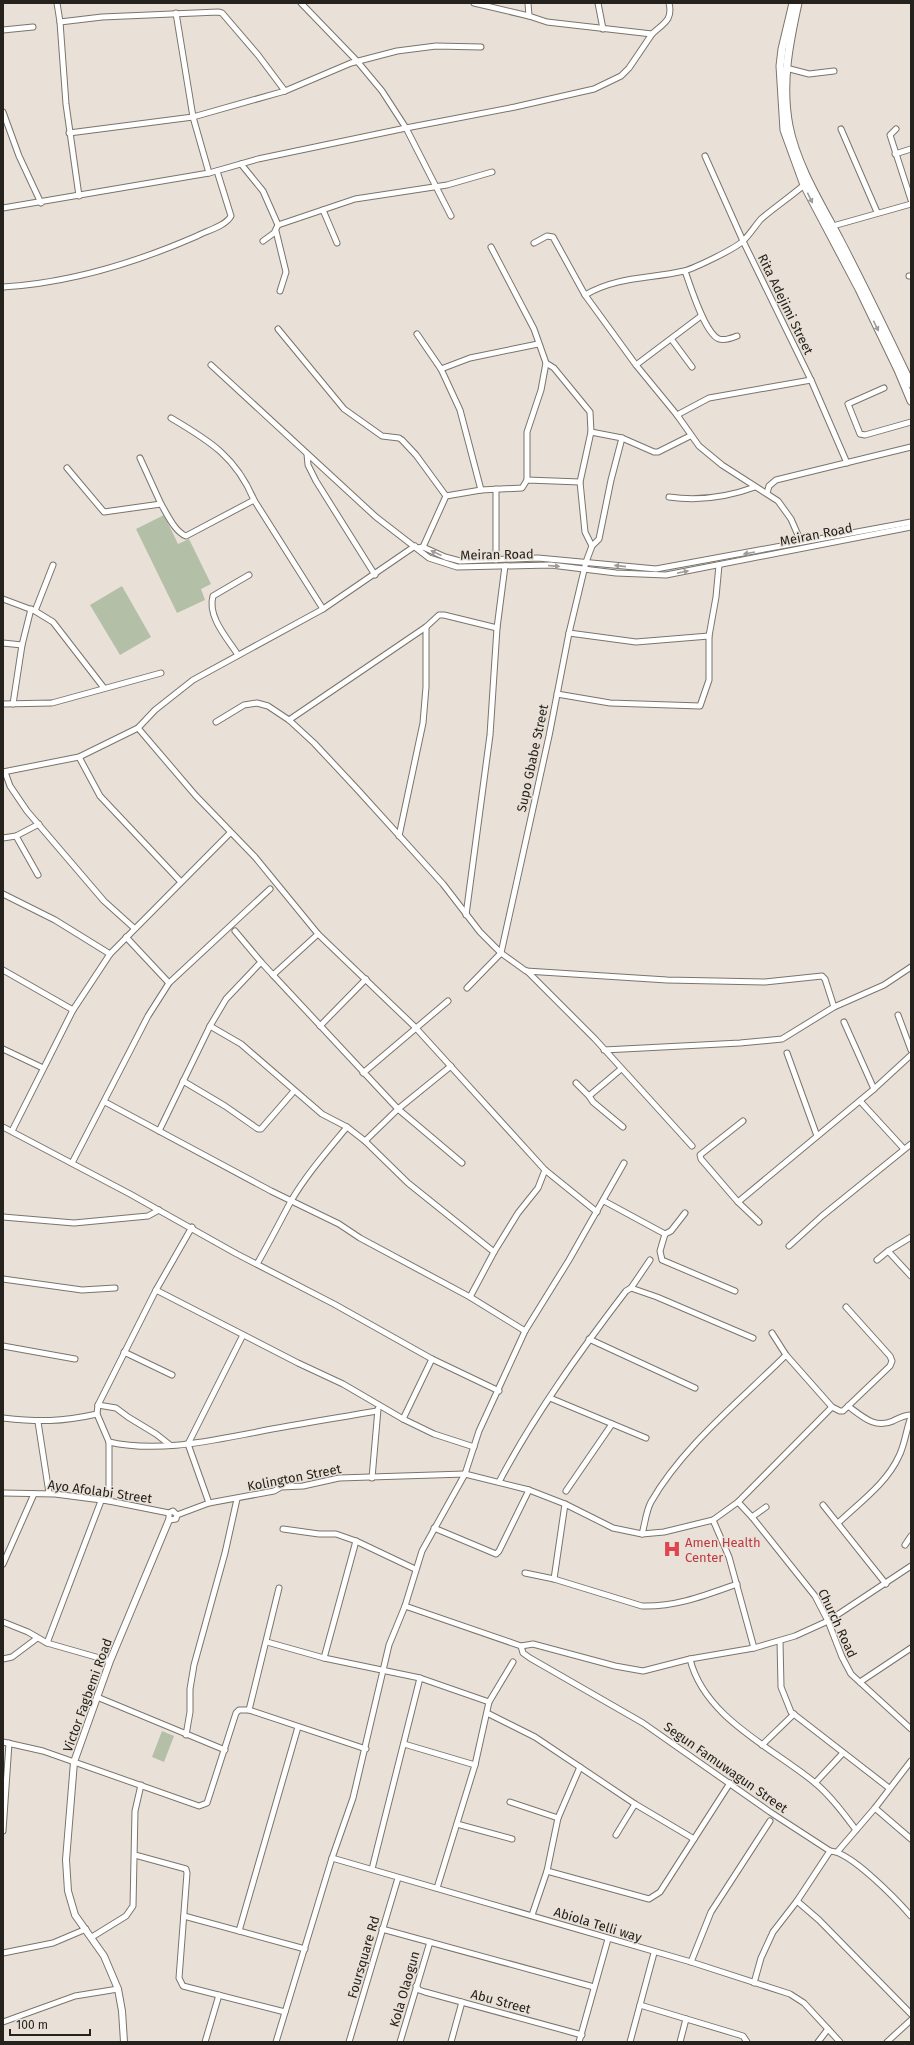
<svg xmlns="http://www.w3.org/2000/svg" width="914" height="2045" font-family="'Fira Sans',sans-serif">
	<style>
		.green { fill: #b4bfa8 }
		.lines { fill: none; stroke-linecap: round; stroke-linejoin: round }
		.minor-casing { stroke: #7b746b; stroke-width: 7 }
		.tertiary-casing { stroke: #7b746b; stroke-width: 8 }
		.secondary-casing { stroke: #7b746b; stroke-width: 9 }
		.minor { stroke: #fff; stroke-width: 5 }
		.tertiary { stroke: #fff; stroke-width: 6 }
		.secondary { stroke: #fff; stroke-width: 7 }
		.oneway { fill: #9d9c9a }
		.labels { text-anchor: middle; stroke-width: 3; stroke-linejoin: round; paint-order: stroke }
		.street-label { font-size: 13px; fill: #25221e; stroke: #e9e1d7 }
		.health-label { font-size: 13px; fill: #be3a42; stroke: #e9e1d7; text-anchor: start }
	</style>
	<rect width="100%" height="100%" fill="#e9e1d7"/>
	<g class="green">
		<path d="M164 515 178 544 189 539 211 584 201 589 205 600 177 613 136 529Z"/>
		<path d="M122 586 151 637 120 655 90 605Z"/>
		<path d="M162 1731 174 1736 164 1762 152 1757Z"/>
	</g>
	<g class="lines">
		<g class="minor-casing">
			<g id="minor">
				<path d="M57 3 60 22 66 104 79 196"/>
				<path d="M301 3 357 61 382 91 406 128 451 216"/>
				<path d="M474 3 529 16 547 22 652 34C664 23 673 20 669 3"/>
				<path d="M528 3 529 16"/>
				<path d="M598 3 603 29"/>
				<path d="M176 13 193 117 209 173"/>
				<path d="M60 22 102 17 218 12 222 13 258 55 285 91"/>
				<path d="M3 30 33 27"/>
				<path d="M786 68 809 74 834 71"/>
				<path d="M3 112 19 156 41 203"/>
				<path d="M841 129 877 212"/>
				<path d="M896 129 890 135 911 200"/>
				<path d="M69 133 193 117 285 91 351 63 397 51 436 46 481 47"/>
				<path d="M895 154 911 149"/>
				<path d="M705 156 743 241 811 380 847 463"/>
				<path d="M241 164 263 191 278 225"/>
				<path d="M3 208 209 173 258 159 406 128 515 107 594 89 621 76 629 68 652 34"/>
				<path d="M323 210 337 243"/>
				<path d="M833 226 911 204"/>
				<path d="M276 231 286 272 280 291"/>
				<path d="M263 241 274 233 278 225 355 199 447 185 492 172"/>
				<path d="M534 243 547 236 553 237 585 295 636 365 677 415 699 446 722 465 778 501 791 519 801 542"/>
				<path d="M491 247 534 329 546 363 541 390 527 432V480"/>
				<path d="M685 271C690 285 705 334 719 339 725 341 732 338 737 336"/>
				<path d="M909 276H911"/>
				<path d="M3 287C71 283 135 263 197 236 206 231 226 226 231 216L217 171"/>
				<path d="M585 295C617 276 650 279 684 271 695 268 737 248 744 240 750 234 755 226 761 219 775 207 790 197 804 185"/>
				<path d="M278 329 344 409 382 436 399 438 402 440 416 455 446 496"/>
				<path d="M417 334 441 369 460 410 481 490"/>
				<path d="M672 340 692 367"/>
				<path d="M546 363 554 368 590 412 591 432 580 482 585 532 592 546"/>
				<path d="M211 365 376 517 429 558 457 567 551 565 616 573 666 575 911 527"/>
				<path d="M636 365 701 316"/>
				<path d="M441 369 470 358 538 344"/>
				<path d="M884 388 848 404 860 434 865 435 911 422"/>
				<path d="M677 415 709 398 811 380"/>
				<path d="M171 418C210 441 236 457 254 500"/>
				<path d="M591 432 622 438"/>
				<path d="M307 454 308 465 316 481 375 575"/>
				<path d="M140 458 161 504"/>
				<path d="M67 468 104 512 161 504C167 514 175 532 186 536L254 500 323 609"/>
				<path d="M767 493 769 486 776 480 911 447"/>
				<path d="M446 496 481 490 522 488 527 480 580 482"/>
				<path d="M669 497C697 501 728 497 755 487"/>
				<path d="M423 547 446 496"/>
				<path d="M417 548 423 547 445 557 460 561 538 558 656 569 911 522"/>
				<path d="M496 560V489"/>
				<path d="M3 599 35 611 53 622 104 688"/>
				<path d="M35 611 53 565"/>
				<path d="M569 633 636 642 709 636"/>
				<path d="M3 643 22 645"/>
				<path d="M238 655C228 639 207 617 213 596L249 575"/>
				<path d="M557 694 610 703 700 706 709 680V636L716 597 719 565"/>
				<path d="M3 704 52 703 161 673"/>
				<path d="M13 704 22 645 31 609"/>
				<path d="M289 720 426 627 439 615H444L497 628"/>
				<path d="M216 722 244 705 257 703 268 706 289 720 314 743 357 789 443 884 480 932 501 953 526 971 667 980 765 982 822 976 825 979 834 1007"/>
				<path d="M138 728 196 796 255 857 318 934 415 1027 545 1170 597 1212"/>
				<path d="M79 757 100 796 181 882"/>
				<path d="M3 772 79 757 138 728 155 710 193 680 323 609 415 546"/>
				<path d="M5 772 10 786 27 811 104 901 134 928"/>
				<path d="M16 836 38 875"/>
				<path d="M399 836 423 723 426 687V627"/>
				<path d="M3 838 16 836 39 824"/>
				<path d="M3 894 55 920 110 954"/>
				<path d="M466 915 490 735 497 628 505 566"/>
				<path d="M126 937 169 983"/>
				<path d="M261 962 273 975 318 934"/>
				<path d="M3 970 73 1010"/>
				<path d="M527 971 595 1039 692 1146"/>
				<path d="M273 975 398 1109 365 1141"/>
				<path d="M467 988 501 953 549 736 569 633 586 562 592 546 599 539 611 480 622 438 654 452H658L690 436"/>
				<path d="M898 1015 911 1050"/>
				<path d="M844 1022 874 1089"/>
				<path d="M210 1026 241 1044 322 1114 347 1127"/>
				<path d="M320 1026 366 979"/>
				<path d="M3 1049 43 1068"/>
				<path d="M604 1050 740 1043 782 1039 834 1007 884 985 911 967"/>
				<path d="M787 1053 817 1136"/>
				<path d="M451 1066 398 1109 462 1163"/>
				<path d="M363 1073 448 1001"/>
				<path d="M183 1081 225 1106 258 1129H261L294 1091"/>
				<path d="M576 1083 589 1096 621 1069"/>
				<path d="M589 1096 593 1102 623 1127"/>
				<path d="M860 1101 904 1149"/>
				<path d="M105 1102 271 1191 339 1224 360 1238 470 1297 525 1331"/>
				<path d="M743 1121 700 1155 701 1159 738 1202 759 1222"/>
				<path d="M3 1127 130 1194 235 1253 334 1304 432 1359 499 1391"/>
				<path d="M12 1131 73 1010 110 954 230 833"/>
				<path d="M159 1131 210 1026 226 999 261 962 235 931"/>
				<path d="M72 1163 148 1016 169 983 270 889"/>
				<path d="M604 1201 665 1234"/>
				<path d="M738 1202 874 1089 911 1055"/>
				<path d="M3 1217 74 1223 148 1216 159 1210"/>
				<path d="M192 1227 156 1290 98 1405 97 1414 109 1442C158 1453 209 1441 257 1432 297 1424 337 1418 377 1411"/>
				<path d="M665 1234 660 1251 662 1260 735 1291"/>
				<path d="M665 1234 671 1231 685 1213"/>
				<path d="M789 1246 822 1216 911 1144"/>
				<path d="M888 1251 911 1276"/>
				<path d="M877 1260 888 1251 911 1237"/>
				<path d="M257 1264C269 1243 280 1222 291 1201 306 1175 328 1150 347 1127L365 1141 408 1183 494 1252"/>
				<path d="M3 1279 82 1290 115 1288"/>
				<path d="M631 1288 657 1297 753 1338"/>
				<path d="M156 1290 298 1363 343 1384 403 1419 434 1434 474 1447"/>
				<path d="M470 1297 494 1252 518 1213 538 1188 545 1170"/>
				<path d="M772 1333 786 1355 832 1407"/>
				<path d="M589 1339 695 1388"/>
				<path d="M3 1346 75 1359"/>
				<path d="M124 1352 172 1375"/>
				<path d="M550 1398 646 1438"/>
				<path d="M98 1405 116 1408 128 1417 156 1434 170 1445"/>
				<path d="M848 1406C863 1417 875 1429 893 1421 899 1418 904 1415 911 1415"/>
				<path d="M3 1418C39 1422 61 1422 97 1414"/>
				<path d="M403 1419 432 1359"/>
				<path d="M38 1422 49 1493"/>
				<path d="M372 1478 378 1409"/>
				<path d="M499 1482C534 1415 580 1351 626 1291L631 1288 650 1260"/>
				<path d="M566 1491 612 1424"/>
				<path d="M3 1493 55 1494 109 1501 169 1513 173 1511 177 1515 176 1519 169 1520V1513"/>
				<path d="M109 1501V1442"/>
				<path d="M738 1502 752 1517 815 1596 828 1621 842 1657 851 1674 911 1729"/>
				<path d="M209 1503 188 1444 243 1335"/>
				<path d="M823 1505 886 1584"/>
				<path d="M177 1515 209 1503 274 1491 281 1487 303 1486 339 1478 465 1474 529 1490 565 1504 613 1528 642 1534 664 1532 713 1520 738 1502 832 1407 840 1411H843L890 1366 892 1361 890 1356 846 1307"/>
				<path d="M752 1517 766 1507"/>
				<path d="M713 1520 729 1557 754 1648"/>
				<path d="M838 1523C859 1503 887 1483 899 1456 905 1444 906 1430 911 1417"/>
				<path d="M434 1528 496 1554 499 1551 529 1490"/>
				<path d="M283 1529 319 1534H336L356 1541 415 1569"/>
				<path d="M642 1534C645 1524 646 1511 651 1502 683 1446 741 1400 786 1355"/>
				<path d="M905 1545 911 1536"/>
				<path d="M3 1564 34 1494"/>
				<path d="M525 1573 554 1579 642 1606C676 1607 706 1595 737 1584"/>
				<path d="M554 1579 565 1504"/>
				<path d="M405 1606 521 1646 533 1644 615 1666 643 1671 690 1659 754 1648 795 1636 828 1621 911 1566"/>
				<path d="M3 1622 28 1632 47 1643 110 1661"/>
				<path d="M780 1641 781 1687 791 1712 889 1788"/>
				<path d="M267 1642 324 1658 420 1678 489 1702"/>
				<path d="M47 1643 101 1501"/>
				<path d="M521 1646 523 1653 530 1658 643 1723 770 1812 830 1851C850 1851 897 1900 911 1916"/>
				<path d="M324 1658 356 1541"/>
				<path d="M3 1659 12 1657 36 1639"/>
				<path d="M690 1659C704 1717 771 1747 814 1782 830 1795 844 1814 856 1830"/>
				<path d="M860 1682 911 1648"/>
				<path d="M97 1697 225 1750"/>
				<path d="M249 1710 279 1588"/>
				<path d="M487 1713 535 1737 635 1804 694 1839"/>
				<path d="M186 1735 190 1712V1689L194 1665 225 1553 237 1499"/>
				<path d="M3 1742 43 1751 199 1806 207 1803 236 1713 239 1710H249L366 1749"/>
				<path d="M404 1744 475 1765"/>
				<path d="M762 1745 794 1714"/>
				<path d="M815 1783 843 1753"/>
				<path d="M510 1802 558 1818"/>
				<path d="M875 1808 911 1839"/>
				<path d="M457 1824 512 1839"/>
				<path d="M3 1831 9 1743"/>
				<path d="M616 1835 635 1804"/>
				<path d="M838 1851 875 1808 911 1761"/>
				<path d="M135 1855 186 1869 187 1873 179 1978 183 1986 285 2012"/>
				<path d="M332 1858 691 1962 790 1994 804 2003 840 2042"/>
				<path d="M372 1869 420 1678"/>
				<path d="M547 1871 649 1899 660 1892 730 1783"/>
				<path d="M437 1888 475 1765 489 1702 513 1662"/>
				<path d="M797 1901 819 1920 911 2014"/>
				<path d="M532 1915 547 1871 558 1818 580 1767"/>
				<path d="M184 1916 305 1949"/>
				<path d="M382 1929 594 1987"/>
				<path d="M239 1931 298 1727"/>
				<path d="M92 1937 126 1916 133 1906 135 1811 141 1785"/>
				<path d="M3 1953 53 1943 86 1929"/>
				<path d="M691 1962 711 1912 770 1821"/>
				<path d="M754 1983 761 1958 773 1932 797 1901 830 1851"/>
				<path d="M416 1986 419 1990 425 1992 582 2035"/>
				<path d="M640 2005 743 2036 747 2042"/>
				<path d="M3 2022 75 1996 118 1989"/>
				<path d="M205 2042 219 1995"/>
				<path d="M276 2042 332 1858 353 1798 389 1645 405 1606 422 1551 465 1474 479 1431 525 1331 569 1260 624 1163"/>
				<path d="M349 2042 398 1878"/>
				<path d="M400 2042 430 1942"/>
				<path d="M451 2042 462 2002"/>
				<path d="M579 2042 608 1939"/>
				<path d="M630 2042 654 1953"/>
				<path d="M680 2042 686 2019"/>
				<path d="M818 2042 828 2029"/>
				<path d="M887 2042 911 2020"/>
			</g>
		</g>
		<g class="tertiary-casing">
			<path id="tertiary" d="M124 2042 122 2011 118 1989 104 1956 75 1915 68 1891 66 1860 74 1762 110 1661 169 1520"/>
		</g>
		<g class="secondary-casing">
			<g id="secondary">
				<path d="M793 3 782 49 780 66 784 130 804 185 859 289 898 370 911 401"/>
				<path d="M798 3C789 44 781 84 789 126 797 166 821 204 840 240 865 288 888 336 911 384"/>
			</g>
		</g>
		<use href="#minor" class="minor"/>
		<use href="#tertiary" class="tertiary"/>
		<use href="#secondary" class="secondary"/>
	</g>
	<defs><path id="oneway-solid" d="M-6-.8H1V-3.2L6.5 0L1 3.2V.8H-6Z"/></defs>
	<g class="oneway">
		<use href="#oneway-solid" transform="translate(810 198) rotate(64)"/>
		<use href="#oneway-solid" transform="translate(876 326) rotate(64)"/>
		<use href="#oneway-solid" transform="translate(436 553) rotate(-156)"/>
		<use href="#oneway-solid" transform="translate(749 553) rotate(170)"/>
		<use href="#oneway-solid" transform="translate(554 566) rotate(5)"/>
		<use href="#oneway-solid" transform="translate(620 566) rotate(-174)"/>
		<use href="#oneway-solid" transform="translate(683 572) rotate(-11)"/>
	</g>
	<defs>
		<g id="hospital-bare" transform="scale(1.38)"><path d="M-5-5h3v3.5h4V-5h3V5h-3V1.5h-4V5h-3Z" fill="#e0444e" stroke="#e9e1d7" stroke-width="2.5" paint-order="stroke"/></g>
	</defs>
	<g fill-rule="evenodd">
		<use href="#hospital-bare" x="672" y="1549"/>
	</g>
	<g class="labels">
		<g class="street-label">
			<text transform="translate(786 304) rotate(64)" y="5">Rita Adejimi Street</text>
			<text transform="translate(816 534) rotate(-11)" y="5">Meiran Road</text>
			<text transform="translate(497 554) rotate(-1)" y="5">Meiran Road</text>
			<text transform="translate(532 758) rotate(-78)" y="5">Supo Gbabe Street</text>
			<text transform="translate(294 1477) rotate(-11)" y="5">Kolington Street</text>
			<text transform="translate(100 1491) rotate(8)" y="5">Ayo Afolabi Street</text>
			<text transform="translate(838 1623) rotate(65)" y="5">Church Road</text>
			<text transform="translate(87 1695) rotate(-70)" y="5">Victor Fagbemi Road</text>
			<text transform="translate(726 1767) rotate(35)" y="5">Segun Famuwagun Street</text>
			<text transform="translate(598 1924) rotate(17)" y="5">Abiola Telli way</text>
			<text transform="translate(363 1957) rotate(-74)" y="5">Foursquare Rd</text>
			<text transform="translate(404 1989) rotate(-74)" y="5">Kola Olaogun</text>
			<text transform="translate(501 2001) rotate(15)" y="5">Abu Street</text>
		</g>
		<g class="health-label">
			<text x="685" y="1547">Amen Health<tspan x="685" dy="15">Center</tspan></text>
		</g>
	</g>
	<rect width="914" height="2045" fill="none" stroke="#25221e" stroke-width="8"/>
	<path d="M10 2029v6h80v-6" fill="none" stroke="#25221e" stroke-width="2"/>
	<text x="16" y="2029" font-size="12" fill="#25221e" stroke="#e9e1d7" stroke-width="3" paint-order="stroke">100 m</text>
</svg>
